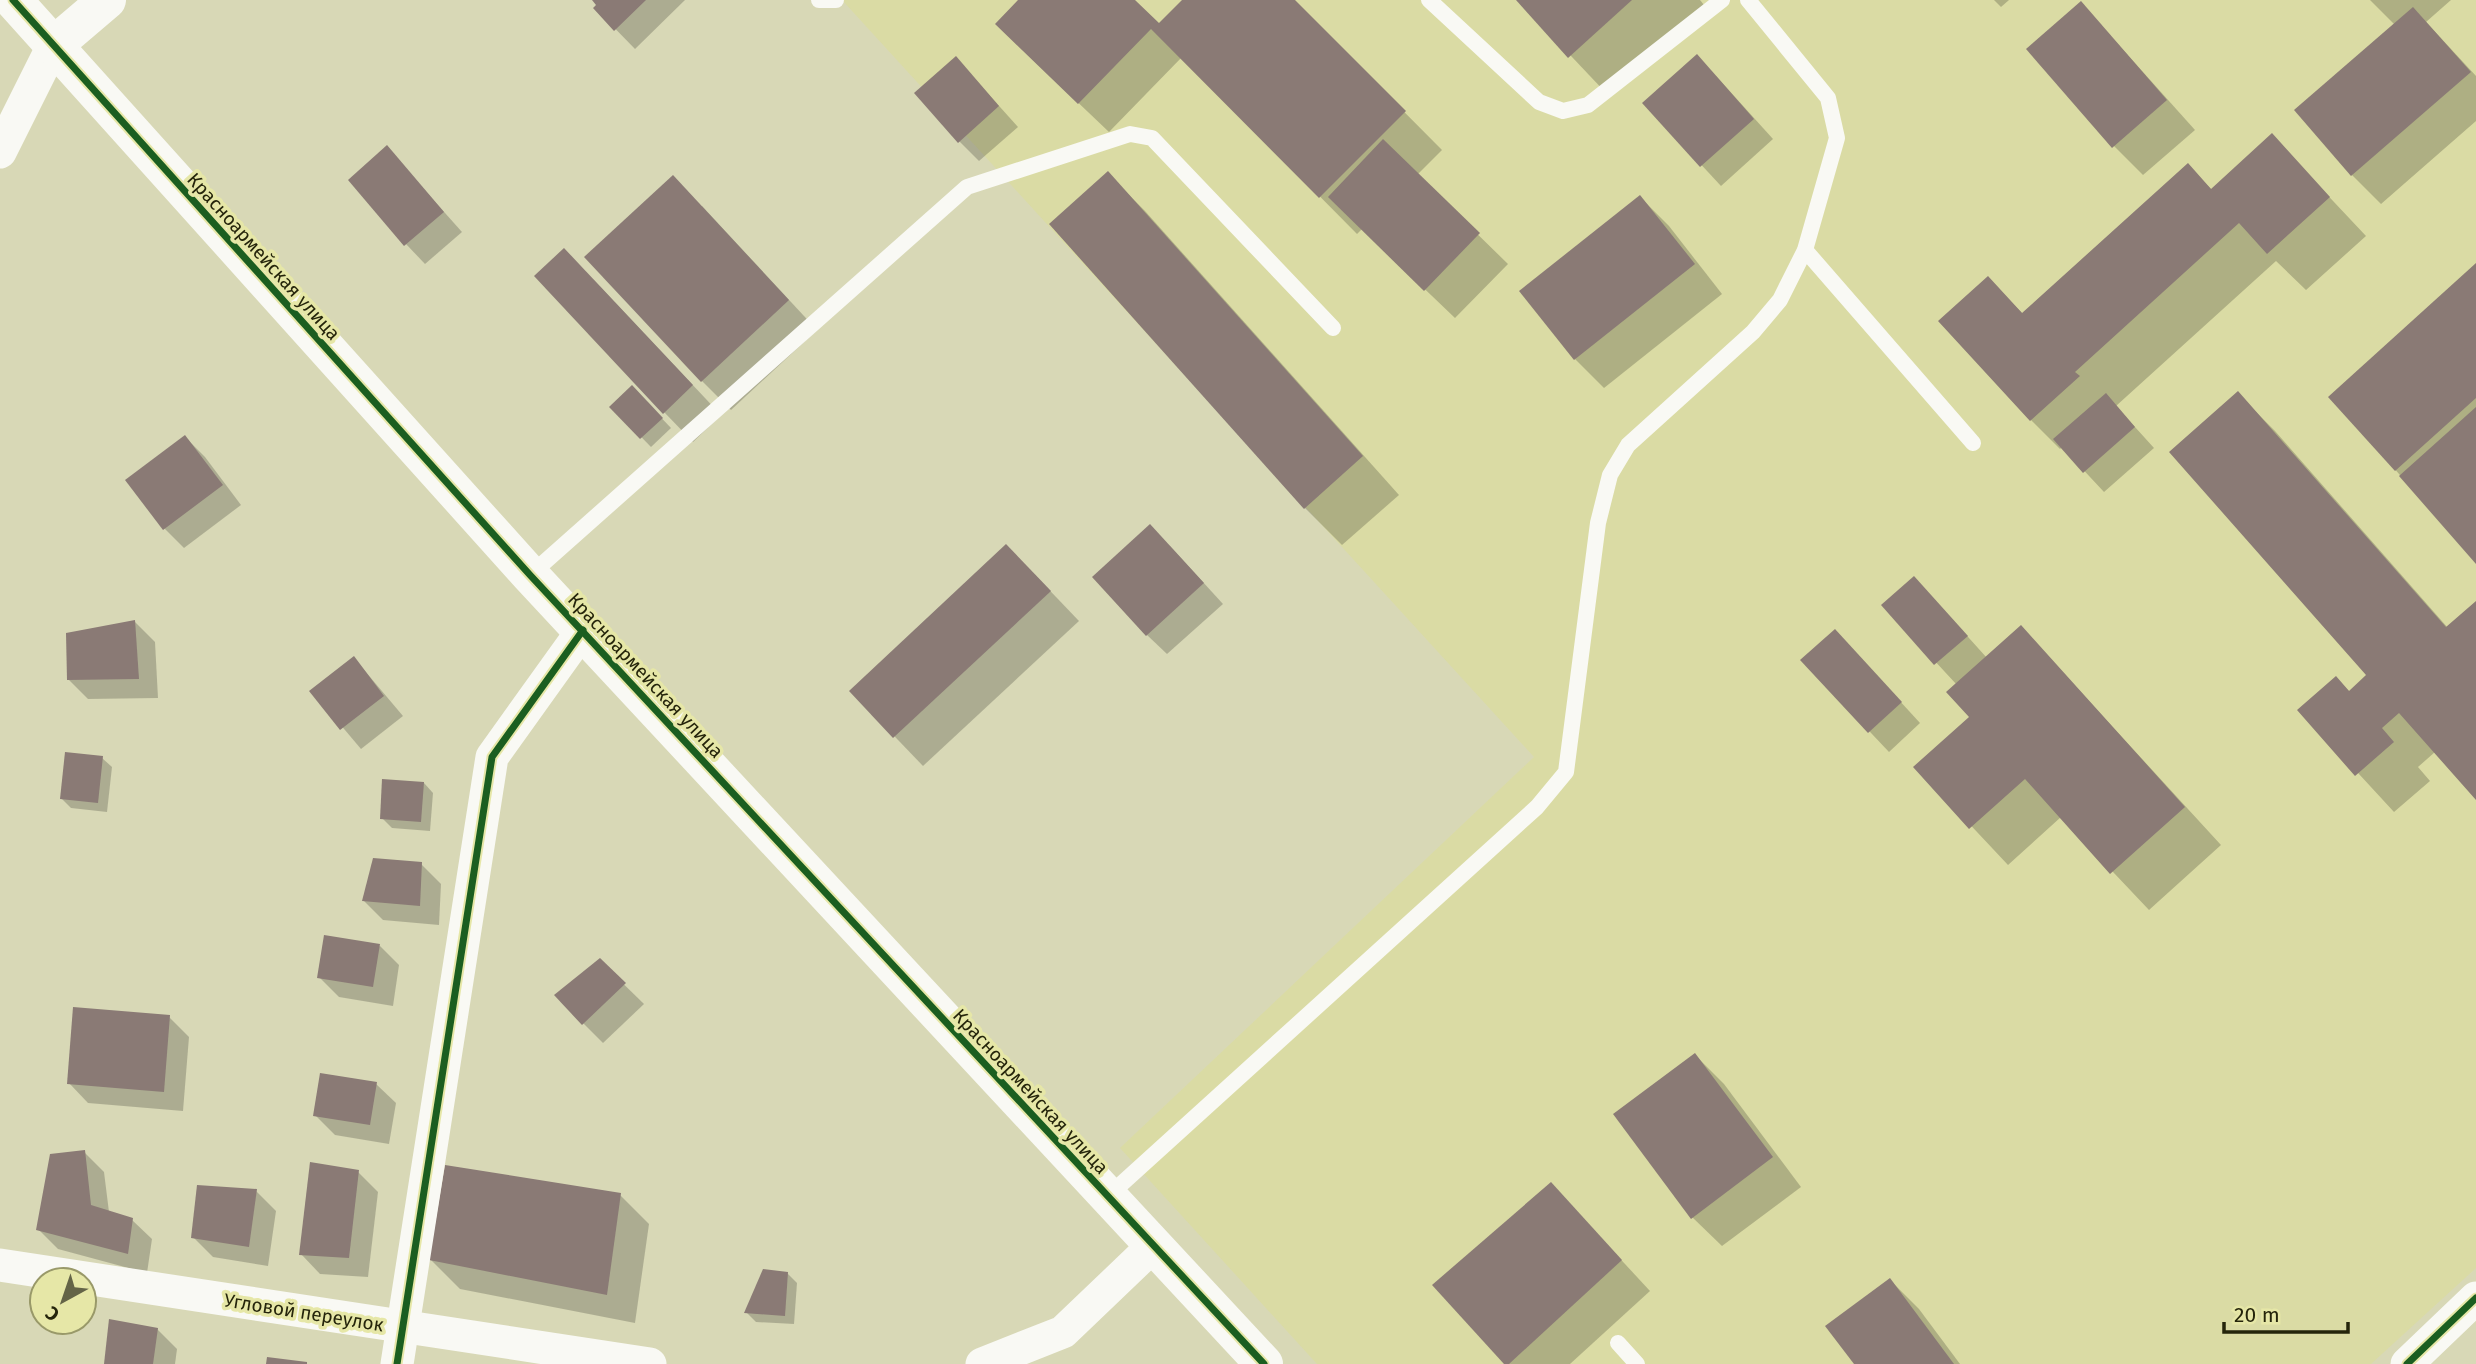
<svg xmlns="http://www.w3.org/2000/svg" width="2476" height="1364" font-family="'Fira Sans',sans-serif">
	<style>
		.built { fill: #dadba4 }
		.shadow { fill: #0003 }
		.building { fill: #8a7a75 }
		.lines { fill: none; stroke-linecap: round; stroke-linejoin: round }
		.service { stroke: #f9f9f4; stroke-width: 16 }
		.minor { stroke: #f9f9f4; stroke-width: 33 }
		.tertiary { stroke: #f9f9f4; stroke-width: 38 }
		.cycleway-casing { stroke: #e6e7a7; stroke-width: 11 }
		.cycleway { stroke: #1b5e20; stroke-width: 7 }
		.labels { text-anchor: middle; stroke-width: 7; stroke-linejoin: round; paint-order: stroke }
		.street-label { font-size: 19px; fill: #25250b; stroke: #e6e7a7 }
	</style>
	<rect width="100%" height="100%" fill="#d8d8b6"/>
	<path class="built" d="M842 0H2476V1268L2371 1364H1317L1120 1148 1534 757Z"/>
	<g class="shadow">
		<path d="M594 0H685L635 49 595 8 599 5Z"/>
		<path d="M1020 0H1133L1159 25 1184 0H1293L1442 150 1417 175 1508 264 1455 318 1362 229 1357 234 1182 57 1109 132 1026 53Z"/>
		<path d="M1518 0H1700L1704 5 1607 94Z"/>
		<path d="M1994 0H2009L2001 7Z"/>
		<path d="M2370 0H2451L2426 22 2476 76V121L2381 204 2352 175 2395 25Z"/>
		<path d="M2081 3 2195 130 2143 175 2114 146Z"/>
		<path d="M956 58 1018 127 979 161 959 141Z"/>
		<path d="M1716 76 1773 139 1721 186 1644 103Z"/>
		<path d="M2272 136 2366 236 2306 290 2276 261 2116 406 2154 448 2104 492 2062 447 2060 449 2031 420 1988 278 2023 314 2188 165 2212 190Z"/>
		<path d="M387 148 462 232 425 264 406 244Z"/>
		<path d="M1108 174 1145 211 1399 495 1342 545 1305 508Z"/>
		<path d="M1640 197 1669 226 1722 294 1604 388 1575 359Z"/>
		<path d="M702 206 817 330 731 410 702 381Z"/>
		<path d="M2476 266V561L2331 397Z"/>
		<path d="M593 279 721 415 693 442 664 412Z"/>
		<path d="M632 387 671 428 651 447 612 407Z"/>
		<path d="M2238 394 2275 431 2448 628 2476 603V798L2435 752 2418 767 2430 781 2394 812 2300 710 2336 678 2350 692 2369 676Z"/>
		<path d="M185 437 205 457 241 505 184 548 164 528Z"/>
		<path d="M1170 546 1223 604 1167 654 1147 635Z"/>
		<path d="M1035 575 1079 621 923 766 851 691Z"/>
		<path d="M1933 598 1987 658 2021 627 2221 845 2149 910 2061 817 2008 865 1916 767 1971 717 1957 685 1883 605Z"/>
		<path d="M135 622 155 642 158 698 88 699 68 679Z"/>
		<path d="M1854 651 1920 723 1889 752 1803 661Z"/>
		<path d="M354 658 403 716 361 749 312 691Z"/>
		<path d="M102 758 112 767 107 812 71 808 61 798Z"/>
		<path d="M424 783 433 793 430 831 392 828 382 818Z"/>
		<path d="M421 864 441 884 439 925 383 920 364 901Z"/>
		<path d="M380 946 399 965 393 1006 339 997 319 977Z"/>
		<path d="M600 961 644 1004 603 1043 583 1023Z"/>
		<path d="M169 1017 189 1037 183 1111 88 1103 69 1083Z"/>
		<path d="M1695 1055 1724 1084 1801 1187 1722 1246 1692 1217Z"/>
		<path d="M376 1084 396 1103 389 1144 335 1135 315 1115Z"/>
		<path d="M84 1152 104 1172 109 1212 132 1220 152 1239 147 1273 58 1249 38 1229Z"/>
		<path d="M358 1172 378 1192 368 1277 320 1274 301 1254Z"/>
		<path d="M1551 1184 1650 1291 1570 1364H1506Z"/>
		<path d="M256 1191 276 1211 268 1266 213 1257 193 1237Z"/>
		<path d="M620 1195 649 1224 635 1323 460 1289 431 1260Z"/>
		<path d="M787 1273 797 1283 794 1324 756 1322 746 1312Z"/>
		<path d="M1890 1280 1919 1309 1960 1364H1856Z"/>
		<path d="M157 1329 177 1349 175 1364H106Z"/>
	</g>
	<g class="building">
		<path d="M592 0H646L614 31 593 8 596 5Z"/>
		<path d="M1018 0H1135L1159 23 1182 0H1295L1406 111 1319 198 1151 29 1078 104 995 24Z"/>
		<path d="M1516 0H1632L1568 58Z"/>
		<path d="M2081 1 2167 100 2112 148 2026 49Z"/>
		<path d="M2413 7 2471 72 2351 176 2294 110Z"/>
		<path d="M1697 54 1754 119 1700 167 1642 103Z"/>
		<path d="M956 56 999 106 958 143 914 93Z"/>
		<path d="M2272 133 2330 197 2267 254 2239 223 2075 372 2080 376 2030 421 1938 321 1988 276 2022 313 2188 163 2211 189Z"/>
		<path d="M1383 139 1480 233 1424 291 1328 197Z"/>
		<path d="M387 145 444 212 404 246 348 180Z"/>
		<path d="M1108 171 1363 456 1304 509 1049 224Z"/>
		<path d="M673 175 789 300 701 382 584 257Z"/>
		<path d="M1640 195 1695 264 1574 360 1519 291Z"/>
		<path d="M564 248 693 385 663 414 534 276Z"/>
		<path d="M2476 263V398L2395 471 2328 397Z"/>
		<path d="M632 385 663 418 640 439 609 407Z"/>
		<path d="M2238 391 2446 627 2476 601V800L2399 713 2382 728 2394 742 2355 776 2297 710 2336 676 2349 691 2366 675 2169 452Z"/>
		<path d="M2106 393 2135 427 2083 473 2053 439Z"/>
		<path d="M2476 407V564L2399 476Z"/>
		<path d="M185 435 223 485 163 530 125 480Z"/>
		<path d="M1150 524 1204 583 1146 636 1092 577Z"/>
		<path d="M1006 544 1051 591 893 738 849 691Z"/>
		<path d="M1914 576 1968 636 1934 665 1881 605Z"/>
		<path d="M135 620 139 679 67 680 66 633Z"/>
		<path d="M2021 625 2185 807 2110 874 2025 779 1969 829 1913 767 1969 717 1946 692Z"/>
		<path d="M1835 629 1902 702 1868 733 1800 660Z"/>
		<path d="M354 656 384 696 340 730 309 691Z"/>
		<path d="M65 752 103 756 98 803 60 799Z"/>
		<path d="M382 779 424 782 421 822 380 819Z"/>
		<path d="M373 858 422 862 420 906 362 901Z"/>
		<path d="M324 935 380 944 373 987 317 978Z"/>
		<path d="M600 958 626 983 582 1025 554 995Z"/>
		<path d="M73 1007 170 1015 164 1092 67 1084Z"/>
		<path d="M1695 1053 1773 1157 1691 1219 1613 1114Z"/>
		<path d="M320 1073 377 1082 370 1125 313 1116Z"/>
		<path d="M85 1150 91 1205 133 1218 128 1254 36 1230 50 1154Z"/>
		<path d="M310 1162 359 1170 349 1258 299 1255Z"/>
		<path d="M445 1165 621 1193 607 1295 429 1260Z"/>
		<path d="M1551 1182 1622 1260 1509 1364H1504L1432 1285Z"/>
		<path d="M197 1185 257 1189 249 1247 191 1238Z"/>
		<path d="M763 1269 788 1272 785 1316 744 1313Z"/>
		<path d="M1890 1278 1954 1364H1854L1825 1326Z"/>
		<path d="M109 1319 158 1328 153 1364H104Z"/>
		<path d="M267 1357 307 1362V1364H266Z"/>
	</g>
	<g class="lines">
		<g class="service">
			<path d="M819 0H836"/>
			<path d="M1429 0 1539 102 1563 111 1588 105 1722 0"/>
			<path d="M1805 250 1973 443"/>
			<path d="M530 575 967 187 1130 134 1152 138 1333 328"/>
			<path d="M1107 1197 1537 807 1566 772 1598 523 1610 475 1628 445 1753 332 1780 300 1805 250 1837 138 1828 98 1748 0"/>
			<path d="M1618 1343 1637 1364"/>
		</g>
		<g class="minor">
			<path d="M0 152 53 46"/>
			<path d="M0 1265 650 1364"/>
			<path d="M397 1364 492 757 583 630"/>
			<path d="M982 1364 1063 1332 1154 1245"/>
			<path d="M2407 1364 2476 1298"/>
		</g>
		<g class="tertiary">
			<path d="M13 0 530 575 1264 1364"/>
			<path d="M53 46 107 0"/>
		</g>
		<g class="cycleway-casing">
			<g id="cycleway">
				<path d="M13 0 530 575 1264 1364"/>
				<path d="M397 1364 492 757 583 630"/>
				<path d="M2407 1364 2476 1298"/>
			</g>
		</g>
		<use href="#cycleway" class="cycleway"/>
	</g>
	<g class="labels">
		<g class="street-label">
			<text transform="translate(264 256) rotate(48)" y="7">Красноармейская улица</text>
			<text transform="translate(646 675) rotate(47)" y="7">Красноармейская улица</text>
			<text transform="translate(1031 1091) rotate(47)" y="7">Красноармейская улица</text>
			<text transform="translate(304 1312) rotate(9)" y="7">Угловой переулок</text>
		</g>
	</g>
	<g transform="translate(63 1301) rotate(220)"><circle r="33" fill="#e6e7a7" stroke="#999969" stroke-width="2"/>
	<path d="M0-5L12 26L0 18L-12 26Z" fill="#646447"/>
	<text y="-10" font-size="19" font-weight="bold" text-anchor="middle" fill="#25250b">С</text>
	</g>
	<path d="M2224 1322v10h124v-10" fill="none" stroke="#25250b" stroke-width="3.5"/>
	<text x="2234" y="1322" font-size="21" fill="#25250b" stroke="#e6e7a7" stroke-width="5" paint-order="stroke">20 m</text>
</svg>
